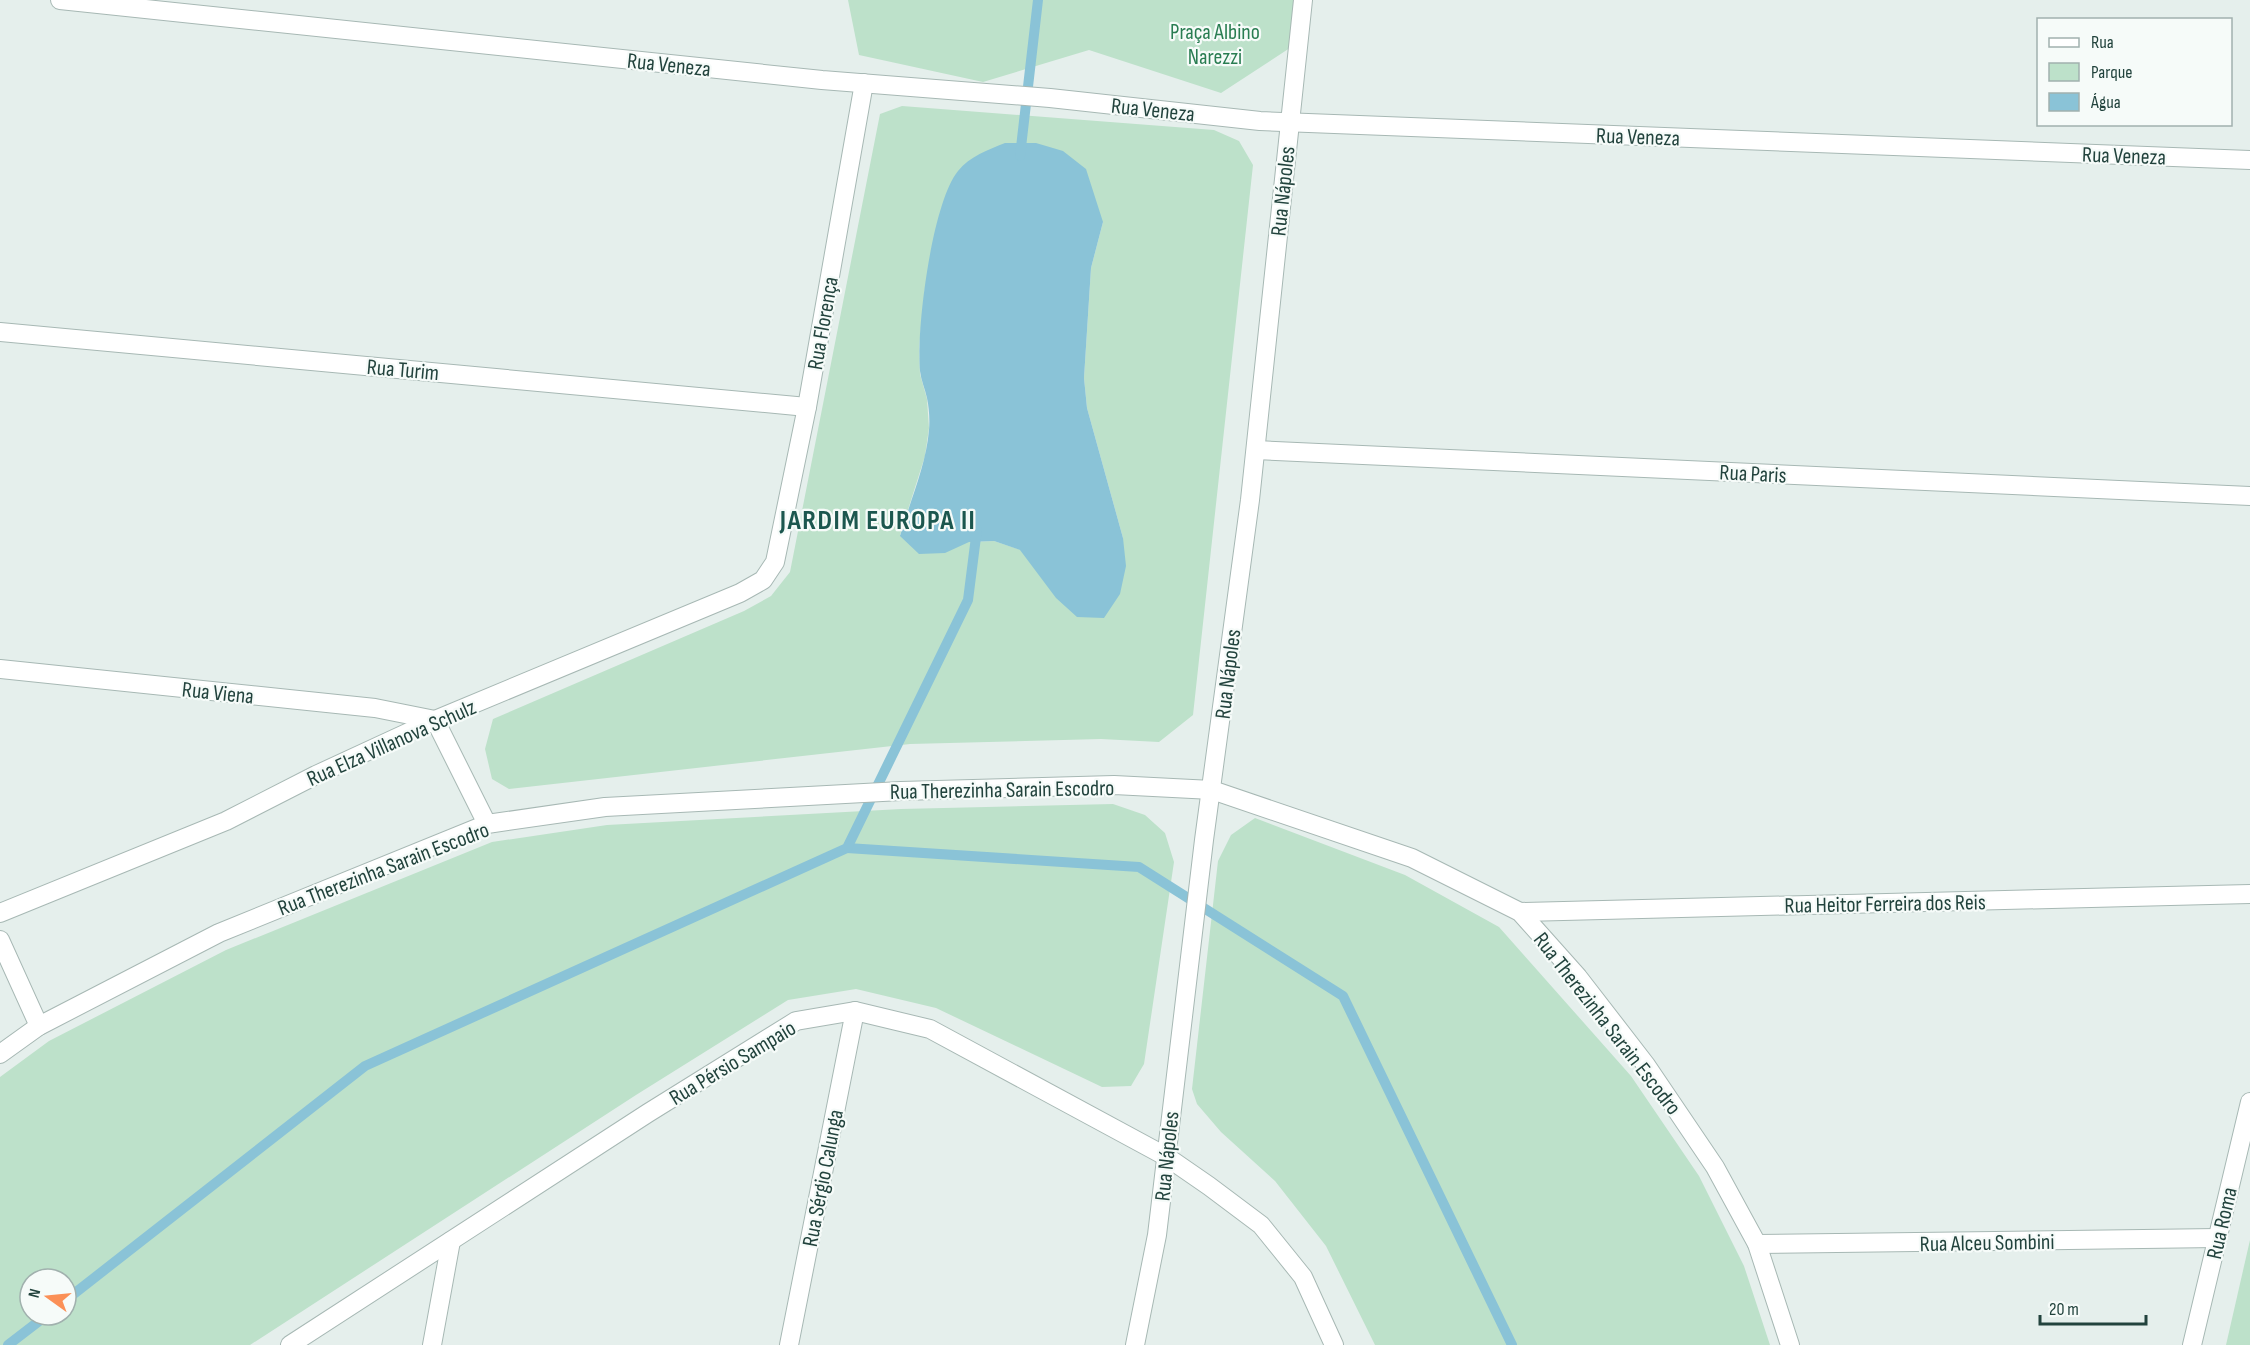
<svg xmlns="http://www.w3.org/2000/svg" width="2250" height="1345" font-family="'Sofia Sans Condensed',sans-serif">
	<style>
		.green { fill: #bde1ca; fill-rule: evenodd }
		.water { fill: #8ac3d7 }
		.lines { fill: none; stroke-linecap: round; stroke-linejoin: round }
		.stream { stroke: #8ac3d7; stroke-width: 10 }
		.minor-casing { stroke: #a7b8b4; stroke-width: 20 }
		.minor { stroke: #fff; stroke-width: 18 }
		.labels { text-anchor: middle; stroke-width: 4.5; stroke-linejoin: round; paint-order: stroke }
		.park-label { font-size: 22px; fill: #297d52; stroke: #f6fbf9 }
		.street-label { font-size: 22px; fill: #22433d; stroke: #f6fbf9 }
		.district-label { font-size: 28px; font-weight: bold; letter-spacing: 1.5px; fill: #1c574f; stroke: #f6fbf9 }
	</style>
	<rect width="100%" height="100%" fill="#e5efec"/>
	<g class="green">
		<path d="M848 0H1303L1299 42 1221 93 1089 50 983 82 859 55Z"/>
		<path d="M902 106 1214 130 1239 141 1253 165 1193 715 1159 742 1101 739 910 744 509 789 492 779 485 749 493 719 744 611 771 596 790 572 880 114ZM1103 222 1091 268 1084 378 1087 408 1123 538 1038 571 1021 550 994 541 969 542 900 535 925 456 929 428 927 399 920 374 919 348 925 288Z"/>
		<path d="M1113 804 1145 815 1165 833 1174 862 1144 1064 1131 1086 1102 1087 936 1008 856 989 788 1000 636 1095 250 1345H0V1077L49 1041 226 950 492 842 607 825 901 809ZM30 1279H66V1315H30Z"/>
		<path d="M1255 818 1405 875 1499 927 1631 1076 1699 1176 1744 1266 1770 1345H1375L1326 1246 1275 1181 1221 1132 1197 1104 1192 1089 1218 861 1231 835Z"/>
		<path d="M2250 1240V1345H2226Z"/>
	</g>
	<path class="water" d="M1005 143H1036L1063 151 1086 169 1103 222 1091 268 1084 378 1087 408 1123 538 1126 566 1120 594 1104 618 1077 617 1056 598 1020 550 994 541 969 542 945 553 919 554 900 536C910 501 926 466 929 430 930 420 929 407 927 398 925 389 921 380 920 371 916 329 932 203 958 171 970 156 988 150 1005 143Z"/>
	<g class="lines">
		<g class="stream">
			<path d="M1020 156 1038 0"/>
			<path d="M847 848 1139 867 1343 996 1512 1345"/>
			<path d="M66 1300 365 1066 847 848 968 600 977 529"/>
			<path d="M8 1345 47 1315"/>
		</g>
		<g class="minor-casing">
			<g id="minor">
				<path d="M60 0 822 80 1050 98 1260 121 2250 160"/>
				<path d="M0 332 807 407"/>
				<path d="M1256 450 2250 496"/>
				<path d="M0 669 375 708 435 720"/>
				<path d="M435 720 487 824"/>
				<path d="M1520 912 2250 894"/>
				<path d="M0 913 226 821 316 775 435 720 740 593 763 580 775 562 807 407 864 83"/>
				<path d="M0 940 39 1026"/>
				<path d="M0 1054 39 1026 219 933 487 824 605 807 901 791 1114 785 1212 790 1412 858 1520 912 1578 977 1646 1065 1715 1167 1757 1244 1790 1345"/>
				<path d="M1757 1244 2217 1238"/>
				<path d="M290 1345 648 1113 796 1021 855 1011 930 1029 1167 1157 1209 1186 1261 1225 1303 1277 1334 1345"/>
				<path d="M432 1345 451 1241"/>
				<path d="M789 1345 855 1011"/>
				<path d="M1135 1345 1157 1235 1204 840 1250 500 1303 0"/>
				<path d="M2192 1345 2250 1102"/>
			</g>
		</g>
		<use href="#minor" class="minor"/>
	</g>
	<g class="labels">
		<g class="park-label">
			<text x="1215" y="39">Praça Albino<tspan x="1215" dy="25">Narezzi</tspan></text>
		</g>
		<g class="street-label">
			<text transform="translate(669 64) rotate(6)" y="8">Rua Veneza</text>
			<text transform="translate(1153 109) rotate(6)" y="8">Rua Veneza</text>
			<text transform="translate(1638 136) rotate(2)" y="8">Rua Veneza</text>
			<text transform="translate(2124 155) rotate(2)" y="8">Rua Veneza</text>
			<text transform="translate(1282 191) rotate(-84)" y="8">Rua Nápoles</text>
			<text transform="translate(822 323) rotate(-80)" y="8">Rua Florença</text>
			<text transform="translate(403 369) rotate(5)" y="8">Rua Turim</text>
			<text transform="translate(1753 473) rotate(3)" y="8">Rua Paris</text>
			<text transform="translate(1227 674) rotate(-83)" y="8">Rua Nápoles</text>
			<text transform="translate(218 692) rotate(6)" y="8">Rua Viena</text>
			<text transform="translate(391 742) rotate(-24)" y="8">Rua Elza Villanova Schulz</text>
			<text transform="translate(1002 789) rotate(-1)" y="8">Rua Therezinha Sarain Escodro</text>
			<text transform="translate(383 868) rotate(-21)" y="8">Rua Therezinha Sarain Escodro</text>
			<text transform="translate(1885 903) rotate(-1)" y="8">Rua Heitor Ferreira dos Reis</text>
			<text transform="translate(1608 1023) rotate(52)" y="8">Rua Therezinha Sarain Escodro</text>
			<text transform="translate(732 1062) rotate(-31)" y="8">Rua Pérsio Sampaio</text>
			<text transform="translate(1166 1156) rotate(-84)" y="8">Rua Nápoles</text>
			<text transform="translate(822 1178) rotate(-79)" y="8">Rua Sérgio Calunga</text>
			<text transform="translate(2221 1223) rotate(-77)" y="8">Rua Roma</text>
			<text transform="translate(1987 1242) rotate(-1)" y="8">Rua Alceu Sombini</text>
		</g>
		<g class="district-label">
			<text x="878" y="529">JARDIM EUROPA II</text>
		</g>
	</g>
	<rect x="2037" y="18" width="195" height="108" fill="#f6fbf9" stroke="#a1b1ae" stroke-width="1.5"/>
	<rect x="2049" y="38" width="30" height="9" fill="#ffffff" stroke="#a1b1ae" stroke-width="1.5"/>
	<text x="2091" y="48" font-size="18" fill="#22433d">Rua</text>
	<rect x="2049" y="63" width="30" height="18" fill="#bde1ca" stroke="#a1b1ae" stroke-width="1.5"/>
	<text x="2091" y="78" font-size="18" fill="#22433d">Parque</text>
	<rect x="2049" y="93" width="30" height="18" fill="#8ac3d7" stroke="#a1b1ae" stroke-width="1.5"/>
	<text x="2091" y="108" font-size="18" fill="#22433d">Água</text>
	<g transform="translate(48 1297) rotate(285)"><circle r="28" fill="#f6fbf9" stroke="#a1b1ae" stroke-width="1.5"/>
	<path d="M0-4.5L10 22L0 15L-10 22Z" fill="#fb9057"/>
	<text y="-9" font-size="16" font-weight="bold" text-anchor="middle" fill="#22433d">N</text>
	</g>
	<path d="M2040 1315v9h106v-9" fill="none" stroke="#22433d" stroke-width="3"/>
	<text x="2049" y="1315" font-size="18" fill="#22433d" stroke="#f6fbf9" stroke-width="4.5" paint-order="stroke">20 m</text>
</svg>
